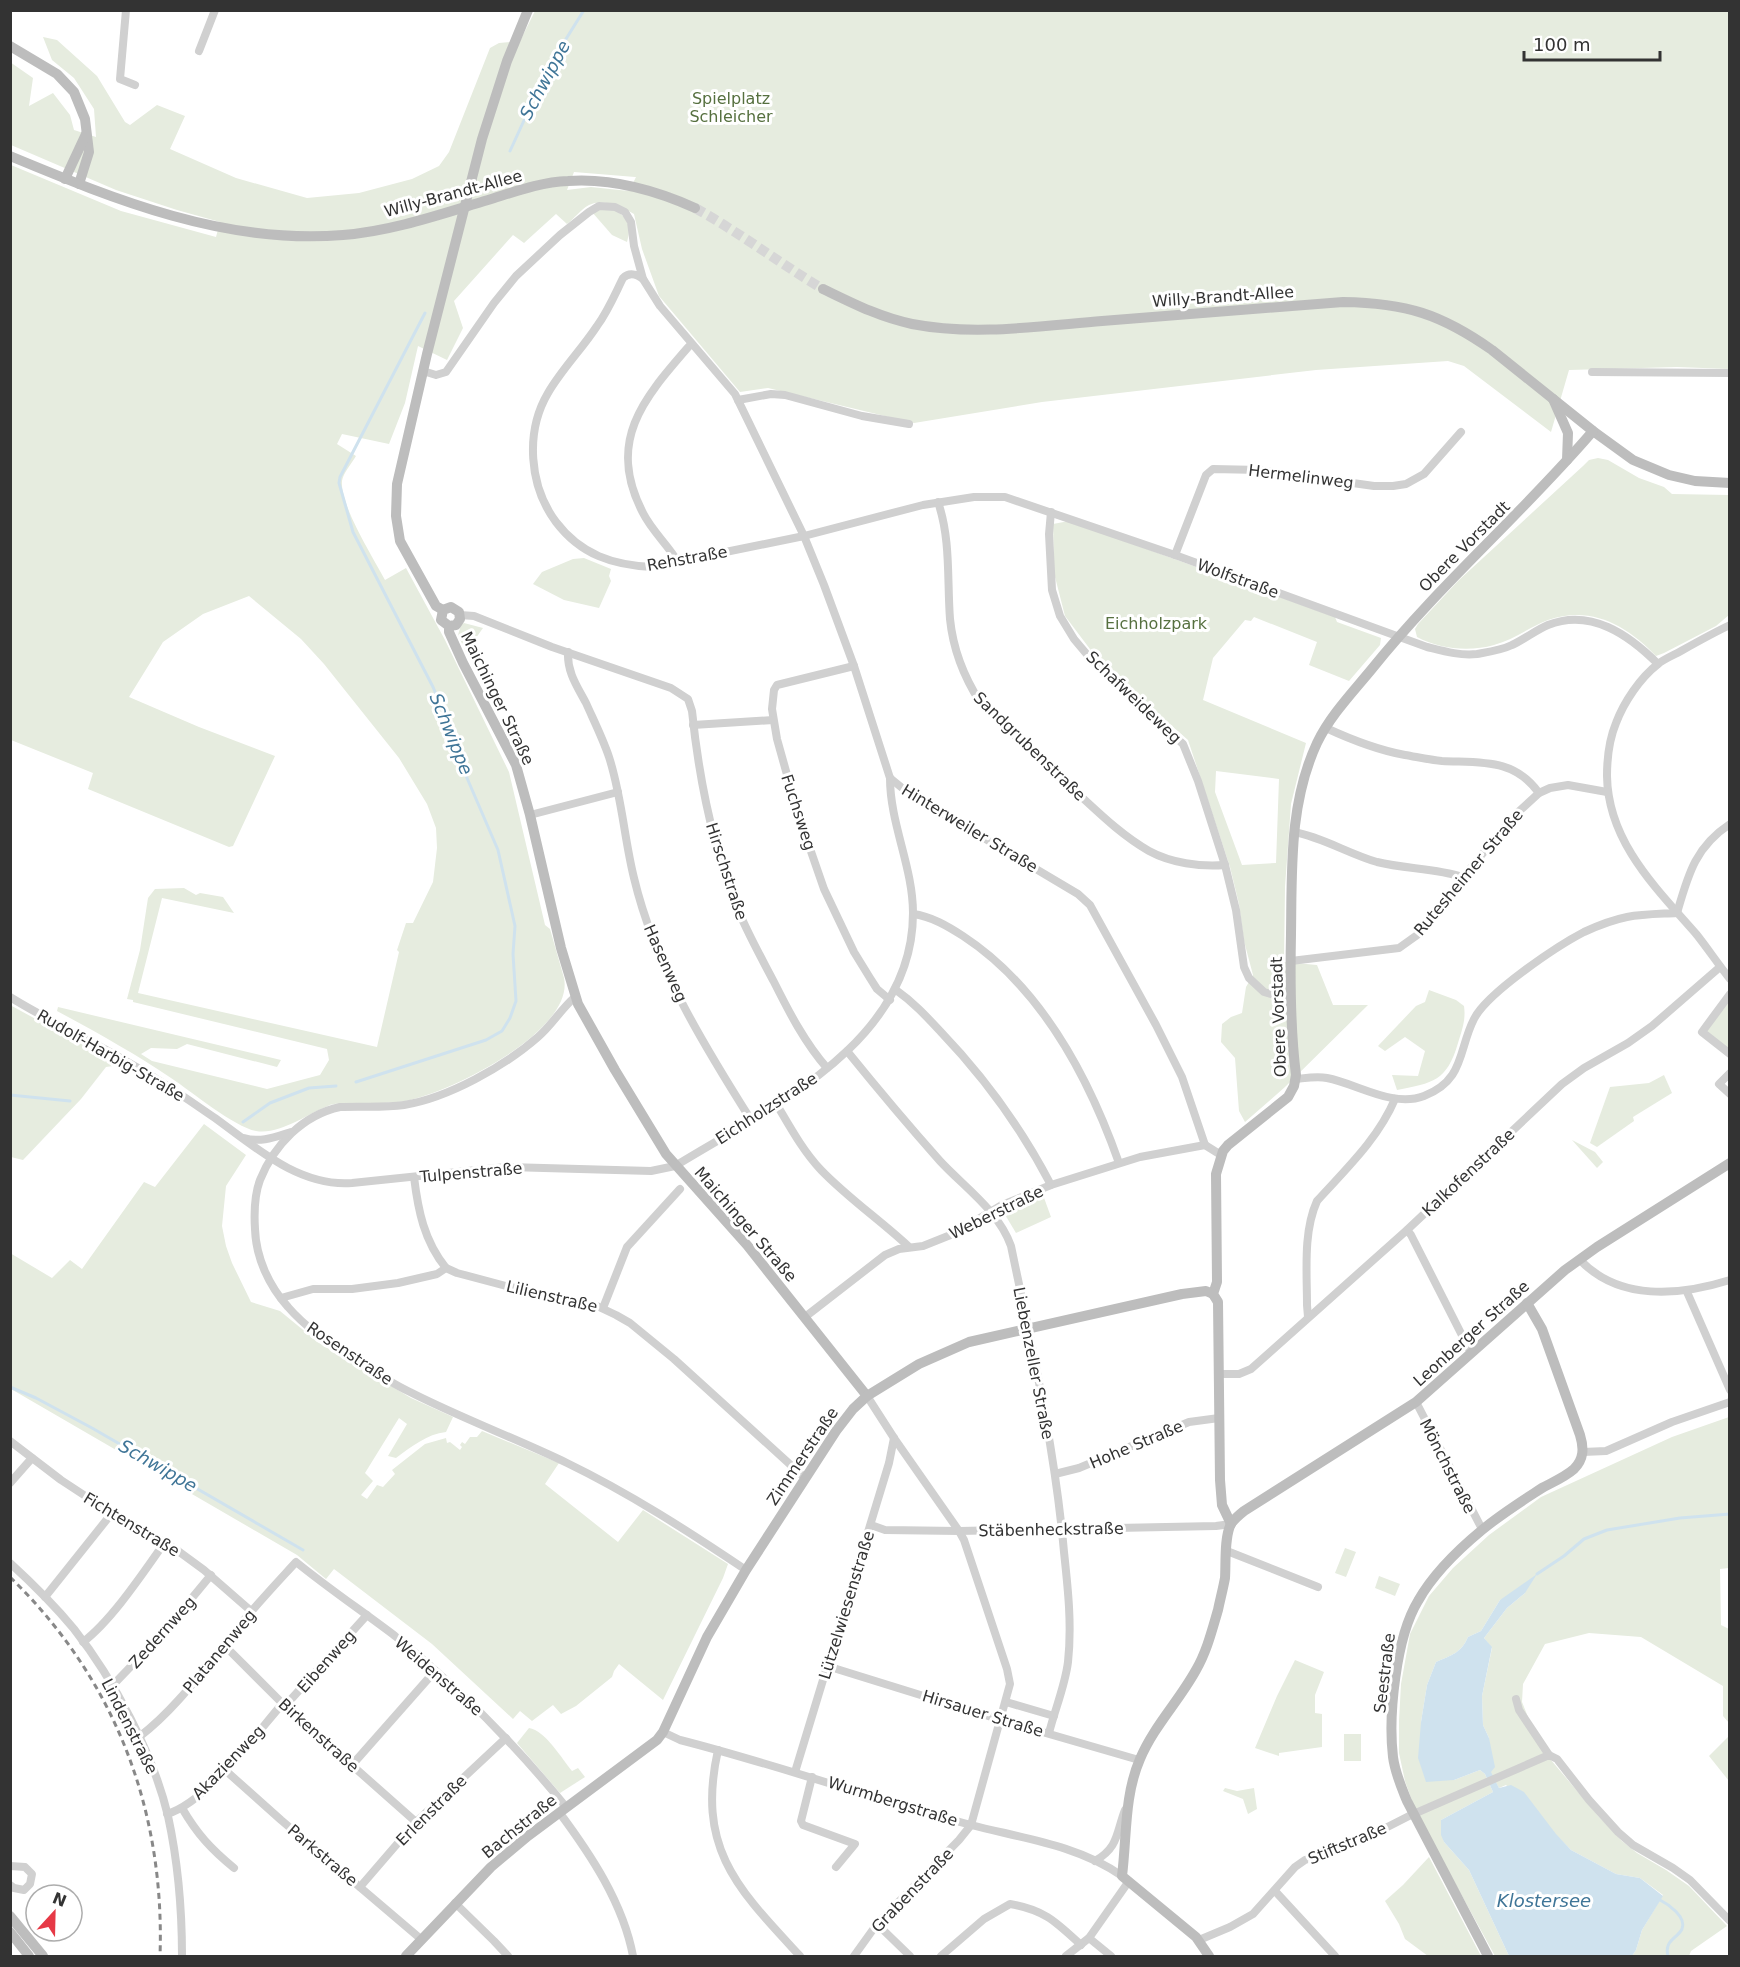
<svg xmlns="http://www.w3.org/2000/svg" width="1740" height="1967" font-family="'DejaVu Sans',sans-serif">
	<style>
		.green { fill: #e6ecdf; fill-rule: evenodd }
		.water { fill: #cfe2ee }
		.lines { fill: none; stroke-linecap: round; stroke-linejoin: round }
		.stream { stroke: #cfe2ee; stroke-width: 3 }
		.secondary-tunnel { stroke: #d6d6d6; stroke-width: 10; stroke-dasharray: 10 5; stroke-linecap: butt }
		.street { stroke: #d0d0d0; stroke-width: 8 }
		.secondary { stroke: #bdbdbd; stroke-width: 10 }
		.rail { stroke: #888; stroke-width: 3; stroke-dasharray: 6 4.5; stroke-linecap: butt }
		.labels { text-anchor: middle; stroke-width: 6; stroke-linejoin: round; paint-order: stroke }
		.park-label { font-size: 16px; fill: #56703f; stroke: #fff }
		.street-label { font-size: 16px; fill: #333; stroke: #fff }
		.water-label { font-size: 18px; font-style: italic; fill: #3f7597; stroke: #fff }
	</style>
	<rect width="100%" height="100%" fill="#fff"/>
	<g class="green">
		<path d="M535 11H1729V369L1677 367 1569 370 1551 432 1464 366 1448 361 1316 370 1042 402 914 423 768 388 740 392 659 296 642 249 634 214C622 207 603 198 589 205 581 209 574 219 567 224L556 214 524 243 513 235 454 301 463 328 447 360 418 346 405 403 389 444 342 434 337 444 356 456C352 463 343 473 342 481 340 506 373 557 385 580L406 568 445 640 509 772 545 925 550 929 564 978C575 1031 449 1093 405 1101 386 1104 365 1103 346 1104 340 1104 333 1103 328 1106 307 1114 280 1135 256 1131 234 1127 191 1091 171 1078 134 1053 96 1032 57 1011L58 1007 281 1060 277 1067 187 1044 177 1049 151 1048 141 1054 152 1061 267 1089 320 1075 329 1060 327 1049 133 1002V1000L127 999 140 950 148 898 155 889 184 888 196 895 200 893 223 897 234 913 162 898 138 993 377 1047 399 952 397 950 406 923H413L433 882 437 848 436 828 427 804 399 758 324 664 301 639 249 596 203 614 163 642 129 697 199 727 275 756 233 846 229 847 88 789 93 773 11 740V165L121 211 216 237 220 222 177 210 116 190 11 145 10 62 33 78 29 106 53 93 70 115 74 130 96 137 94 109 74 78 52 60 43 37 57 40 97 76 125 122 130 125 157 105 185 116 170 149 236 178 307 198 359 193 412 179 439 166 449 152 490 48 499 43 520 41ZM574 172 635 177H636L629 191 591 187 567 190Z"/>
		<path d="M607 207C625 215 633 220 627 242L612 235 592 212Z"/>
		<path d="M1598 458 1608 460 1639 478 1664 487 1672 494 1729 495V615L1716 626 1664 653 1656 656C1627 626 1592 605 1548 620 1530 627 1513 640 1494 645 1469 652 1439 649 1417 637L1415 629 1418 624 1459 580 1583 466 1589 460Z"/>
		<path d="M1069 521 1335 617 1337 622 1381 638 1380 645 1349 681 1309 665 1317 642 1254 617 1251 621 1245 620 1213 658 1203 700 1306 743 1291 804 1285 887 1284 962 1317 965 1333 1005H1368L1285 1087 1245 1122 1239 1111 1235 1058 1221 1042 1222 1024 1231 1017 1242 1013 1246 987 1253 975 1244 941 1239 904 1230 867 1188 740 1102 665 1065 616 1054 573 1053 524ZM1216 771 1279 779 1276 863 1242 865 1215 792Z"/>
		<path d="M584 558 611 569 609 576 611 581 599 608 564 600 533 584 542 572 573 559Z"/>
		<path d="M464 623 483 628 466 652 458 635 461 625Z"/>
		<path d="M1429 990 1456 1000 1464 1006C1466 1020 1462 1030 1458 1043 1447 1081 1433 1083 1397 1090L1392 1075 1418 1076 1425 1051 1405 1037 1385 1051 1378 1046 1416 1006 1425 1002Z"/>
		<path d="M1729 990V1054L1702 1032Z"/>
		<path d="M10 1005 120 1065 106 1067 81 1099 23 1160 11 1157Z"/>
		<path d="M1664 1075 1672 1093 1633 1117 1634 1121 1597 1147 1590 1143 1610 1087 1649 1083Z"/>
		<path d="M204 1124 246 1155 226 1186 222 1226 226 1246 232 1263 251 1302 280 1311 319 1343 411 1398 453 1417 446 1432C427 1434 411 1447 396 1458L388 1456 407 1424 399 1418 365 1473 373 1481 361 1495 367 1499 377 1485 383 1487 395 1474 392 1470 425 1444 446 1438 447 1443 450 1442 460 1450 462 1447 460 1445 462 1442 465 1444 470 1437H477L482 1431 559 1463 545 1484 618 1542 643 1510 728 1564 723 1578 663 1700 619 1664 614 1671 612 1677 576 1706 561 1714 553 1705 532 1721 520 1711 513 1719 432 1644 334 1569 326 1579 297 1555 11 1389 10 1253 52 1278 70 1260 82 1269 144 1182 155 1187Z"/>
		<path d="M1572 1140 1595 1152 1603 1162 1597 1168Z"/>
		<path d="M1043 1195 1051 1217 1016 1233 1004 1213Z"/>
		<path d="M1729 1417V1568L1720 1569 1721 1625 1729 1629V1723L1723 1716V1686L1641 1637 1589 1633 1545 1644 1523 1684 1522 1702 1540 1747 1599 1817 1622 1841 1637 1853 1666 1870 1689 1886 1727 1926 1691 1951 1689 1956H1632L1636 1950 1642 1930 1663 1895 1640 1878 1616 1874 1571 1850 1506 1785 1499 1788 1490 1772 1489 1738 1483 1725 1482 1696 1492 1648 1484 1638 1507 1608 1525 1593 1500 1600 1481 1631 1468 1637C1461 1653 1452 1655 1436 1662L1427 1685 1421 1722 1454 1780 1480 1770 1485 1774 1493 1792 1441 1820 1444 1842 1469 1870 1509 1956H1495L1416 1812 1405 1781 1399 1753V1721L1401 1684 1410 1634 1429 1596 1453 1568 1489 1535 1541 1497 1672 1437Z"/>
		<path d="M1345 1548 1356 1552 1346 1577 1335 1573Z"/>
		<path d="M1379 1576 1400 1584 1395 1596 1375 1588Z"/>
		<path d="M1295 1660 1324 1672 1315 1695V1713L1322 1714V1747L1279 1753V1756L1255 1748 1277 1696Z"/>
		<path d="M529 1728C545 1730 562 1759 572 1771L578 1768 585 1777 560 1793 517 1743Z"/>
		<rect x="1344" y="1734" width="17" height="27"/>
		<path d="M1729 1736V1781L1709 1756Z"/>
		<path d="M1225 1788 1237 1791 1254 1788 1257 1809 1248 1814 1243 1799 1223 1791Z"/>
		<path d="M1429 1857 1481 1956H1428L1405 1939 1399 1924 1385 1901 1403 1885Z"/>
	</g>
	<path class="water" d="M1537 1574 1525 1593 1507 1608 1484 1638 1492 1647 1482 1696 1483 1725 1489 1738 1495 1767 1491 1772 1499 1788 1511 1785 1524 1792 1556 1834 1571 1850 1616 1874 1640 1878 1663 1896 1642 1930 1636 1950 1632 1956H1509L1469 1870 1444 1842 1441 1835V1820L1493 1792 1485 1774 1480 1770 1454 1780 1426 1782 1418 1758 1421 1722 1427 1685 1436 1662C1452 1655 1461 1653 1468 1637L1481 1631 1500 1600Z"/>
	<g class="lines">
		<g class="stream">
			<path d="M510 151 548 68 584 10"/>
			<path d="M356 1082 486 1040 502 1031 510 1018 516 1001 513 954 515 926 498 850 467 778 449 725 433 687 353 532 339 483 340 477 425 313"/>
			<path d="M10 1095 70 1101"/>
			<path d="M243 1122 270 1103 309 1088 336 1086"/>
			<path d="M10 1387 36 1398 92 1428 303 1550"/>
			<path d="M1537 1574 1564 1556 1584 1539 1607 1530 1680 1518 1730 1514"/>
			<path d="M1660 1900C1668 1904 1687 1917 1682 1929 1677 1939 1664 1940 1668 1956"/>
		</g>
		<path class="secondary-tunnel" d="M695 208C739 232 779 263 823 289"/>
		<g class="street">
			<path d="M126 10 120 79 135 85"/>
			<path d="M199 51 215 10"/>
			<path d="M643 279C637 274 629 272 623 278 615 294 608 311 597 326 582 349 562 369 548 393 525 432 529 486 556 522 581 555 613 565 652 567L804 536 923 505 974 497H1005L1175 555 1427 647C1443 651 1460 656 1477 654 1488 652 1502 650 1512 645 1525 639 1536 630 1548 625 1591 608 1629 635 1658 664"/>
			<path d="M423 371 436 375 446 372 494 303 516 276 560 235 589 212 599 206 615 207 625 212 631 222 634 246 643 279 660 306 735 394 804 536 824 585 854 666 890 778 907 792 927 804 1078 894 1090 905 1156 1025 1182 1077 1205 1145 1221 1155"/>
			<path d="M1592 372 1730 373"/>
			<path d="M738 400 771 394 785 395 862 416 909 424"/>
			<path d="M938 502C951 540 947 580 950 619 953 649 964 677 980 702 1011 732 1042 761 1074 790 1098 812 1121 835 1149 851 1171 863 1200 867 1225 865"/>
			<path d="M1051 512 1049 534 1052 590 1060 616 1074 639 1095 664 1183 744 1198 781 1225 865 1236 910 1244 967 1249 978 1264 992 1278 996H1291"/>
			<path d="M1175 555 1206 475 1213 469 1260 470 1374 486H1393L1406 484 1424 474 1461 432"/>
			<path d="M678 562C668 545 652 531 643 513 605 440 645 397 691 344"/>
			<path d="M460 615 474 616 552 647 671 688 688 699 692 711C699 779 713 849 739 912 749 936 762 959 774 982 789 1012 805 1043 827 1068"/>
			<path d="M1730 625C1713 633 1697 642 1681 651 1674 655 1664 659 1658 664 1640 678 1624 702 1616 723 1609 740 1607 758 1607 776 1608 842 1656 888 1697 935 1708 949 1718 964 1730 979"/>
			<path d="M568 652C567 672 577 686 586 703 594 721 603 739 609 757 622 797 624 838 634 878 655 966 703 1044 751 1120"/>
			<path d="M854 666 777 685 774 690 772 709 777 739 798 814 824 889 854 952 870 978 877 989 890 1000"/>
			<path d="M693 725 773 720"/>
			<path d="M1326 728C1352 740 1377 750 1405 755 1417 757 1430 760 1442 761 1481 763 1514 758 1539 793"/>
			<path d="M530 815 618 792"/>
			<path d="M1294 832C1322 837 1349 854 1377 862 1405 869 1435 868 1463 877"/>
			<path d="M1677 913C1688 875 1695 847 1730 824"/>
			<path d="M913 914C931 916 949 927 963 936 1041 987 1089 1078 1119 1163"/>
			<path d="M1291 961 1399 948 1420 933 1463 877 1515 815 1539 793 1550 788 1568 785 1607 792"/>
			<path d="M896 990C913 1002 926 1016 940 1031 984 1077 1022 1129 1051 1185"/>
			<path d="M1730 994 1702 1032 1730 1054"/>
			<path d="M10 997C52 1023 97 1043 138 1068 165 1083 190 1101 215 1118 255 1147 299 1187 352 1183L506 1167 651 1171 675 1166C771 1107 913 1043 913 913 913 867 890 824 890 778"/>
			<path d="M575 997C561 1009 552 1025 538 1037 505 1066 448 1098 404 1105 383 1108 361 1106 340 1107 303 1115 274 1145 260 1180 254 1196 254 1213 255 1229 256 1258 269 1286 288 1307 307 1329 331 1345 356 1359 373 1371 391 1383 410 1392 461 1418 515 1438 567 1463 629 1493 688 1531 746 1570"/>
			<path d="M847 1051C877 1088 908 1125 940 1161 965 1188 998 1210 1011 1246 1032 1347 1055 1449 1064 1552 1068 1589 1072 1625 1068 1662 1065 1686 1055 1709 1049 1733"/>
			<path d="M1730 1073 1719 1084 1730 1094"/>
			<path d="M1296 1079C1306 1078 1317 1076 1327 1078 1358 1084 1393 1108 1424 1096 1465 1080 1458 1050 1474 1019 1487 993 1557 946 1584 932 1597 926 1612 920 1627 917 1643 914 1660 914 1677 913"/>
			<path d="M777 1105C790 1127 803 1151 821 1170 848 1198 880 1220 908 1246"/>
			<path d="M244 1138C261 1143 275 1137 291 1132"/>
			<path d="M414 1177C418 1210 424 1241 446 1268"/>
			<path d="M1407 1230 1411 1235 1471 1353"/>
			<path d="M1580 1260C1619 1301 1679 1296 1730 1280"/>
			<path d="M1687 1292 1730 1390"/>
			<path d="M281 1298 313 1289H352L398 1283 437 1274 446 1268 457 1273 506 1286 597 1306 616 1315 630 1323 674 1359 805 1478"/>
			<path d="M603 1308 627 1247 680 1189"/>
			<path d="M805 1317 885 1255 899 1249 923 1246 953 1234 1002 1205 1051 1185 1140 1157 1205 1145"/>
			<path d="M1308 1317 1307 1305C1307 1272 1303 1232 1317 1201 1346 1169 1378 1139 1395 1099"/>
			<path d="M1218 1374H1239L1251 1369 1407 1230 1562 1084 1584 1068 1628 1043 1652 1026 1720 967"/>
			<path d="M1416 1402 1482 1529"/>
			<path d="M10 1441 61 1480 93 1501 174 1548 204 1570 251 1611"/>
			<path d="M1583 1452 1606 1451 1672 1422 1730 1402"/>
			<path d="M1055 1474 1079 1468 1189 1422 1219 1418"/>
			<path d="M10 1483 32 1458"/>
			<path d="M871 1525 885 1530 959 1531 1216 1526 1231 1524"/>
			<path d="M1227 1551 1318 1587"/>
			<path d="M10 1563C33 1584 55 1606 74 1629 114 1680 153 1753 168 1816 178 1862 182 1909 182 1956"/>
			<path d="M45 1597 112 1513"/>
			<path d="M83 1642C112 1620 143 1573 165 1542"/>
			<path d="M224 1645 285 1706 416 1822"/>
			<path d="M827 1666 1001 1720 1139 1760"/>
			<path d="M112 1686 163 1633 211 1575"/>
			<path d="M1516 1699 1519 1710 1549 1755"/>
			<path d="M1006 1702 1054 1716"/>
			<path d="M285 1706 367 1615"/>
			<path d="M663 1732 680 1740C778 1765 873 1799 971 1825 1021 1838 1078 1845 1122 1876"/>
			<path d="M139 1737C175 1710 204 1669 232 1635 252 1609 274 1586 296 1562 328 1588 362 1611 395 1636 458 1687 515 1744 566 1807"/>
			<path d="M718 1750C696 1849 738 1889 800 1956"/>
			<path d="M352 1765 435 1671"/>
			<path d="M225 1770 281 1820 422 1940"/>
			<path d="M795 1772 889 1463 894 1438"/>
			<path d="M812 1777 801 1821 803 1825 855 1844 836 1867"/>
			<path d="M182 1808C197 1834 211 1849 234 1868"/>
			<path d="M559 1812C591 1855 623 1903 633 1956"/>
			<path d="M167 1814C207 1802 255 1735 283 1703"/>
			<path d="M1095 1861C1119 1847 1116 1833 1125 1810"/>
			<path d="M10 1866 25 1867 32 1874 30 1884 24 1890 14 1888 10 1885"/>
			<path d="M360 1887 416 1822 506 1738"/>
			<path d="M1275 1891 1335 1956"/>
			<path d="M455 1903 494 1941 508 1956"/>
			<path d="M877 1924 910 1956"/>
			<path d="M1089 1938 1111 1956"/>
			<path d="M1199 1940 1230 1927 1253 1914 1295 1867 1305 1860 1356 1843 1409 1816 1549 1755 1557 1759 1589 1800 1618 1832 1633 1845 1673 1868 1690 1880 1730 1921"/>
			<path d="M854 1956 877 1924 959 1840 971 1825 1010 1684 1007 1669 964 1540 959 1531 894 1438 867 1396"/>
			<path d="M941 1956 984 1919 1010 1904C1045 1910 1056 1922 1081 1945"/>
			<path d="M1066 1956 1089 1938 1129 1881"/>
		</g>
		<g class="secondary">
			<path d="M10 46 57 74 74 92 85 119 89 152 79 184"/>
			<path d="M10 156C116 200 226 245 343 235 393 231 441 214 488 200 514 192 540 182 568 181 612 178 655 190 695 208"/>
			<path d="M65 179 86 134"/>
			<path d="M823 289C852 303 879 317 912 324 974 336 1040 326 1102 321 1183 314 1263 308 1343 302 1406 303 1441 314 1492 350L1593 431 1633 460 1669 475 1695 481 1730 483"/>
			<path d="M1553 399 1568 433 1567 460"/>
			<path d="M443 610 436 606 400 541 396 516 397 484 427 354 482 139 507 61 528 10"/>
			<path d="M449 626 456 625 460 619 459 612 451 607 443 610 441 620 449 626V632L463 663 516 765 530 815 561 948 578 1004 615 1070 666 1154 747 1245 867 1396"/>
			<path d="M1231 1524 1222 1505 1220 1480 1218 1302 1213 1294 1217 1282 1216 1174 1223 1151 1228 1145 1288 1097 1294 1086 1296 1075C1290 1028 1290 981 1291 934 1292 869 1289 803 1317 743 1330 716 1352 693 1371 670 1439 585 1522 514 1593 431"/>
			<path d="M10 1916 43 1956"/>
			<path d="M10 1932 29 1956"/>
			<path d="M406 1956 491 1867 528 1836 657 1740 663 1732 707 1637 746 1570 836 1431 853 1409 867 1396 919 1364 969 1342 1182 1294 1206 1291 1213 1294"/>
			<path d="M1209 1956 1196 1937 1122 1876C1127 1836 1124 1796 1140 1759 1154 1726 1179 1701 1196 1670 1207 1651 1212 1630 1218 1610 1220 1600 1223 1589 1225 1578 1226 1564 1224 1537 1231 1524 1234 1519 1239 1515 1244 1511L1416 1402 1565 1270 1597 1247 1730 1163"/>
			<path d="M1488 1956 1407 1801C1401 1786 1395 1773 1393 1757 1388 1715 1396 1637 1418 1601 1433 1574 1459 1549 1482 1530 1501 1514 1522 1501 1542 1488 1553 1482 1565 1477 1574 1469 1584 1459 1584 1448 1580 1435L1542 1329 1527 1303"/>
		</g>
		<path class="rail" d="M10 1577C115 1679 165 1810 160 1956"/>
	</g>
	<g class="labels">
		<g class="park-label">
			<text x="731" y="104">Spielplatz<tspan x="731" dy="18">Schleicher</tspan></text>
			<text x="1156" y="629">Eichholzpark</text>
		</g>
		<g class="street-label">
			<text transform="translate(453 193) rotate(-15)" y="6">Willy-Brandt-Allee</text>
			<text transform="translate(1223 296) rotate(-4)" y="6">Willy-Brandt-Allee</text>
			<text transform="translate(1301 476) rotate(7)" y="6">Hermelinweg</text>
			<text transform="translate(1464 546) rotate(-45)" y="6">Obere Vorstadt</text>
			<text transform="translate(687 558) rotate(-10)" y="6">Rehstraße</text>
			<text transform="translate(1238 578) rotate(20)" y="6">Wolfstraße</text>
			<text transform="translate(1134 697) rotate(44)" y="6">Schafweideweg</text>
			<text transform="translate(498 698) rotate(64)" y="6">Maichinger Straße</text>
			<text transform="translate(1030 746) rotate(44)" y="6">Sandgrubenstraße</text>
			<text transform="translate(799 812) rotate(72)" y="6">Fuchsweg</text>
			<text transform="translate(970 828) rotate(31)" y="6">Hinterweiler Straße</text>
			<text transform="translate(727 871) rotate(72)" y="6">Hirschstraße</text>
			<text transform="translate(1468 872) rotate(-50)" y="6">Rutesheimer Straße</text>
			<text transform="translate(666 963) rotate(66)" y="6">Hasenweg</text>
			<text transform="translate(1278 1017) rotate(-92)" y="6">Obere Vorstadt</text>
			<text transform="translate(111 1055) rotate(30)" y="6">Rudolf-Harbig-Straße</text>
			<text transform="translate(766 1108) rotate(-33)" y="6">Eichholzstraße</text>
			<text transform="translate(471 1172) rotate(-5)" y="6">Tulpenstraße</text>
			<text transform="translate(1468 1172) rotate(-43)" y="6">Kalkofenstraße</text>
			<text transform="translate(996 1212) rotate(-26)" y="6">Weberstraße</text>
			<text transform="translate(746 1224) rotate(49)" y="6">Maichinger Straße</text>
			<text transform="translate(552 1296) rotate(13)" y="6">Lilienstraße</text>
			<text transform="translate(1471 1333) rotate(-42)" y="6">Leonberger Straße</text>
			<text transform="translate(350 1353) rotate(34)" y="6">Rosenstraße</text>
			<text transform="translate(1034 1363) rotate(79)" y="6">Liebenzeller Straße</text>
			<text transform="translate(1136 1444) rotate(-23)" y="6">Hohe Straße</text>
			<text transform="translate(802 1456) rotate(-56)" y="6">Zimmerstraße</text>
			<text transform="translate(1448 1466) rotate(63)" y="6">Mönchstraße</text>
			<text transform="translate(132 1524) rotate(31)" y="6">Fichtenstraße</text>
			<text transform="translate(1051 1529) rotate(-1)" y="6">Stäbenheckstraße</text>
			<text transform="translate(846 1605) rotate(-73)" y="6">Lützelwiesenstraße</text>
			<text transform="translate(162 1632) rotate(-48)" y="6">Zedernweg</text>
			<text transform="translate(219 1651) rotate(-50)" y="6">Platanenweg</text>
			<text transform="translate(326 1661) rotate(-48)" y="6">Eibenweg</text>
			<text transform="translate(1384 1673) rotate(-83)" y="6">Seestraße</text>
			<text transform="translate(439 1676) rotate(41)" y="6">Weidenstraße</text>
			<text transform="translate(983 1713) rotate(17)" y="6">Hirsauer Straße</text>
			<text transform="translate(130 1726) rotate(63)" y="6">Lindenstraße</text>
			<text transform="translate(319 1735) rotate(42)" y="6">Birkenstraße</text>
			<text transform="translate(228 1762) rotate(-46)" y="6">Akazienweg</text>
			<text transform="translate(893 1801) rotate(17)" y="6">Wurmbergstraße</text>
			<text transform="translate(431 1810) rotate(-45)" y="6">Erlenstraße</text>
			<text transform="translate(519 1826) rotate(-39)" y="6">Bachstraße</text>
			<text transform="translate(1347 1843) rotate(-23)" y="6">Stiftstraße</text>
			<text transform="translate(323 1855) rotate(40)" y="6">Parkstraße</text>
			<text transform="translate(912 1890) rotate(-46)" y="6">Grabenstraße</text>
		</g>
		<g class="water-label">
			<text transform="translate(545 80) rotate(-62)" y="6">Schwippe</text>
			<text transform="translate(451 734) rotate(68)" y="6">Schwippe</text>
			<text transform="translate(158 1466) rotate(30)" y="6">Schwippe</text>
			<text x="1544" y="1907">Klostersee</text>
		</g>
	</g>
	<rect width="1740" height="1967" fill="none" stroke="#333333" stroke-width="24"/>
	<g transform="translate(54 1913) rotate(22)"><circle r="28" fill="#ffffff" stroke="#adadad" stroke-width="1.5"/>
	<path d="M0-4.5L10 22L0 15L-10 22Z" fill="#e63946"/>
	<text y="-9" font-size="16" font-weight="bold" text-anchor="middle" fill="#333333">N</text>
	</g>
	<path d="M1524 51v9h136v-9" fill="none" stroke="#333333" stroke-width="3"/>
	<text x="1533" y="51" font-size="18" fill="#333333" stroke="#ffffff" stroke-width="4.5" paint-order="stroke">100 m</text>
</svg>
